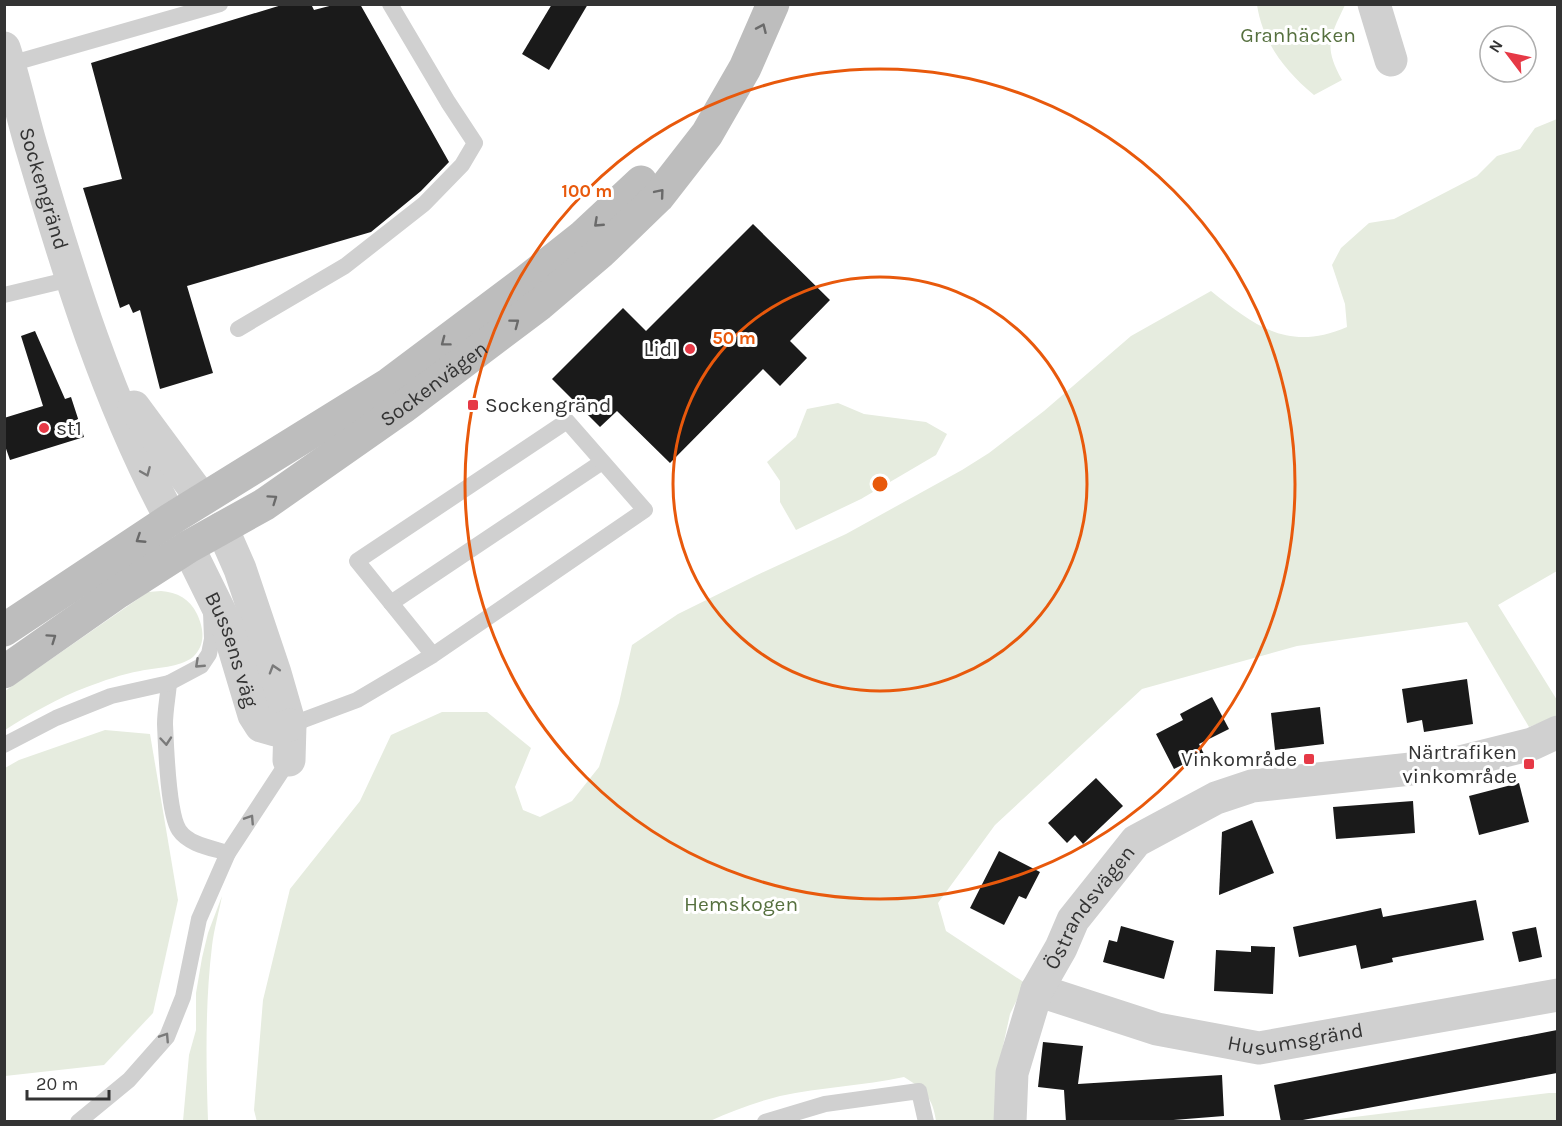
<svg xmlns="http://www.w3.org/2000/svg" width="1562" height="1126" font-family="Karla,sans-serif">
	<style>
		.green { fill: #e6ecdf }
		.building { fill: #1a1a1a }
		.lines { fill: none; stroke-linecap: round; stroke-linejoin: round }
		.service { stroke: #d0d0d0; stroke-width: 16 }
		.minor { stroke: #d0d0d0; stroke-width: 33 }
		.secondary { stroke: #bdbdbd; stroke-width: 33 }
		.oneway { stroke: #6a6a6a }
		.oneway2 { stroke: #7a7a7a }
		.ring { fill: none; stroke: #e8590c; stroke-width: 3 }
		.poi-dot { fill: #e63946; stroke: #fff; stroke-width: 2 }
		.labels { text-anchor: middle; stroke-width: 6; stroke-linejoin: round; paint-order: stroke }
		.park-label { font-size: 21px; fill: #56703f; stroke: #fff }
		.street-label { font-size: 21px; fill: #333; stroke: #fff }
		.poi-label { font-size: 21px; fill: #333; stroke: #fff; text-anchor: end }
		.centre { fill: #e8590c; stroke: #fff; stroke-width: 3 }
		.ring-label { font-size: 18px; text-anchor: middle; font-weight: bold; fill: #e8590c; stroke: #fff; stroke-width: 6; stroke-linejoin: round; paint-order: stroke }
	</style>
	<rect width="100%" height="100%" fill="#fff"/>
	<g class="green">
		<path d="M1257 5H1345C1330 37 1323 46 1342 80L1314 95C1285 71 1263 43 1257 5Z"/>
		<path d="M1557 119V571L1498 605 1557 700V716L1529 727 1467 622 1297 646 1142 689 995 825 938 903 946 931 1025 983 1010 1014 998 1069 997 1121H936C933 1098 924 1089 904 1077 863 1086 821 1087 780 1096 756 1102 732 1111 710 1121L257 1122 254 1110 263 1000 290 889 360 801 391 735 442 712H487L531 748 515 787 523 810 540 817 572 801 599 767 619 703 632 645 678 614 755 576 846 534 962 470 989 453 1044 411 1131 336 1211 291C1256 327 1289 352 1347 327L1345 304 1332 265 1341 248 1369 223 1394 219 1477 176 1497 156 1520 149 1535 128Z"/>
		<path d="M838 403 864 414 926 422 947 434 936 455 861 499 796 530 780 502V481L767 462 796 437 807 409Z"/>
		<path d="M161 591C177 592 190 599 197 614 204 629 206 645 193 657 179 668 157 667 140 671 122 674 103 681 87 687 58 698 30 714 5 730V691L148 592Z"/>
		<path d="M105 730 150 734 178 900 153 1013 104 1065 5 1076V768L19 760Z"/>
		<path d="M222 896C219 912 214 929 212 946 205 1004 206 1063 208 1121H183L189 1055 196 1030V993L202 958 208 933Z"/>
		<path d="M1549 1093H1557V1121H1322Z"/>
	</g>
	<g class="building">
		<path d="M285 4H311L314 10 337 4H360L449 162 421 191 371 232 187 286 213 373 160 389 140 310 133 313 129 304 120 308 83 188 122 179 91 63Z"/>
		<path d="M552 4H588L549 70 522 54Z"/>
		<path d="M753 224 830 300 790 341 807 358 780 386 763 369 670 463 617 411 600 427 552 379 623 308 646 331Z"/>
		<path d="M35 331 65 399 71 397 84 437 10 460 4 443V418L43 406 21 336Z"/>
		<path d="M1467 679 1473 724 1424 732 1422 720 1407 723 1402 689Z"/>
		<path d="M1212 697 1229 729 1199 744 1204 754 1174 769 1156 734 1183 720 1180 714Z"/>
		<path d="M1320 707 1324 744 1275 750 1271 713Z"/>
		<path d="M1096 778 1123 806 1083 844 1075 835 1067 843 1048 823Z"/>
		<path d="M1519 783 1529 822 1479 835 1469 796Z"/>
		<path d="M1413 801 1415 833 1336 839 1333 807Z"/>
		<path d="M1252 820 1274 873 1219 895 1222 832Z"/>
		<path d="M999 851 1040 872 1026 899 1019 896 1004 925 970 908Z"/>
		<path d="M1476 900 1484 940 1392 958 1393 962 1361 969 1356 945 1299 957 1293 927 1381 908 1383 917Z"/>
		<path d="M1121 926 1174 941 1164 979 1103 962 1109 940 1117 942Z"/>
		<path d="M1536 927 1542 957 1519 962 1512 932Z"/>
		<path d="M1251 946 1275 947 1273 994 1214 991 1216 950 1251 952Z"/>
		<path d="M1557 1030V1073L1292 1122H1281L1274 1085Z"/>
		<path d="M1043 1042 1083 1046 1078 1084 1222 1075 1224 1116 1148 1122H1066L1064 1090 1038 1087Z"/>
	</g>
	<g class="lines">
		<g class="service">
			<path d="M10 64 220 4"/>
			<path d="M4 295 71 279"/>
			<path d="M238 329 345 266 424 204 462 165 475 143 448 102 390 4"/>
			<path d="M391 603 602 462"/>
			<path d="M169 683C168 696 165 711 165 724 166 746 168 813 179 830 189 845 212 848 228 853"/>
			<path d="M290 725 357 700 433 655 645 510 567 421 357 561 433 655"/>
			<path d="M4 745 56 718 111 696 169 683 201 666 209 654 212 639 211 612"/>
			<path d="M78 1122 129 1080 167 1037 183 997 199 919 228 853 289 760"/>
			<path d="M765 1122 825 1104 919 1091 926 1122"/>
		</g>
		<g class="minor">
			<path d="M1374 4 1391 60"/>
			<path id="s1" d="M4 48C15 81 22 116 32 149 69 275 108 402 171 519"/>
			<path d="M134 407 202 499"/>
			<path d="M222 528 240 569 275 673 290 725 289 760"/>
			<path id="s2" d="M188 547 228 628 254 715 261 726 275 730 290 725"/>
			<path id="s3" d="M1037 990 1157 1029 1259 1048 1558 995"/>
			<path id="s4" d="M1010 1122 1012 1073 1037 990 1061 948 1073 920 1136 841 1216 798 1252 786 1448 765 1532 744 1558 732"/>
		</g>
		<g class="secondary">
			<path d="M4 630 171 519 389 384 525 282 582 237 641 182"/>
			<path id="s5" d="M4 672 118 592 188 547 265 504 402 408 540 304 601 252 658 197 707 134 745 68 773 4"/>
		</g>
	</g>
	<defs><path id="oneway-chevron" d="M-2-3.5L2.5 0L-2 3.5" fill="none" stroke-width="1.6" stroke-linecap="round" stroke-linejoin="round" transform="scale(1.5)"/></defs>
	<g class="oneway">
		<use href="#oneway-chevron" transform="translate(762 28) rotate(-66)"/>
		<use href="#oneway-chevron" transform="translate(660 193) rotate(-50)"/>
		<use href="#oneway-chevron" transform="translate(598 223) rotate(137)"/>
		<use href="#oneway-chevron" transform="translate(515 323) rotate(-37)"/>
		<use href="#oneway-chevron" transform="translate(445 342) rotate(143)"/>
		<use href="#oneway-chevron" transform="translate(273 499) rotate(-35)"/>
		<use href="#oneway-chevron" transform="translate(140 539) rotate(147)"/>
		<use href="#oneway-chevron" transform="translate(52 638) rotate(-35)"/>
	</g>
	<g class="oneway2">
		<use href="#oneway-chevron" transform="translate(146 472) rotate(67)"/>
		<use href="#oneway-chevron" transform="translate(199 664) rotate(137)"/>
		<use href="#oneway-chevron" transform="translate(274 669) rotate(-107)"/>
		<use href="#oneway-chevron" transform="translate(166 741) rotate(85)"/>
		<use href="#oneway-chevron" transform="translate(250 819) rotate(-57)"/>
		<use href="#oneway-chevron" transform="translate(165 1037) rotate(-57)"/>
	</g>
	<g class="ring">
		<circle cx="880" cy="484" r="207"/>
		<circle cx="880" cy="484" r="415"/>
	</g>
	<g class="poi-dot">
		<circle cx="690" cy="349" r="6"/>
		<rect x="467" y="399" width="12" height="12" rx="3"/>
		<circle cx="44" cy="428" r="6"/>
		<rect x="1303" y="753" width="12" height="12" rx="3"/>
		<rect x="1523" y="758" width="12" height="12" rx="3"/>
	</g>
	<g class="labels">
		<g class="park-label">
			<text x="1298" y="42">Granhäcken</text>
			<text x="741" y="911">Hemskogen</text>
		</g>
		<g class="street-label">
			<text dy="7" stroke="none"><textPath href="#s1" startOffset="146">Sockengränd</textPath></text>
			<text dy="7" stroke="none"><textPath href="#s5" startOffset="518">Sockenvägen</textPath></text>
			<text dy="7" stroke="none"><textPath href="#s2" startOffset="112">Bussens väg</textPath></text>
			<text dy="7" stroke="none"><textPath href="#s4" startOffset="234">Östrandsvägen</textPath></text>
			<text dy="7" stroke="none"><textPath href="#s3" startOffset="267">Husumsgränd</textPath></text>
		</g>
		<g class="poi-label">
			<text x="678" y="356">Lidl</text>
			<text x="485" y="412" text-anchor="start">Sockengränd</text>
			<text x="56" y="435" text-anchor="start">st1</text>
			<text x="1517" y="759">Närtrafiken<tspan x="1517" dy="24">vinkområde</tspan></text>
			<text x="1297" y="766">Vinkområde</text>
		</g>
	</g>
	<circle cx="880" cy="484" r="9" class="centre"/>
	<g class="ring-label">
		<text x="587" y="197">100 m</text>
		<text x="734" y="344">50 m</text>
	</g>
	<rect width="1562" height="1126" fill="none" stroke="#333333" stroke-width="12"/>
	<g transform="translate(1508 54) rotate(302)"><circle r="28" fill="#ffffff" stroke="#adadad" stroke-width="1.5"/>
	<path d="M0-4.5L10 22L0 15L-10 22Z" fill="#e63946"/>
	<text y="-9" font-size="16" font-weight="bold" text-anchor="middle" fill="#333333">N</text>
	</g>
	<path d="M27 1090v9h82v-9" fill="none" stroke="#333333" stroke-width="3"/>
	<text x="36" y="1090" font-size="18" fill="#333333" stroke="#ffffff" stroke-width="4.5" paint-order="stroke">20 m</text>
</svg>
